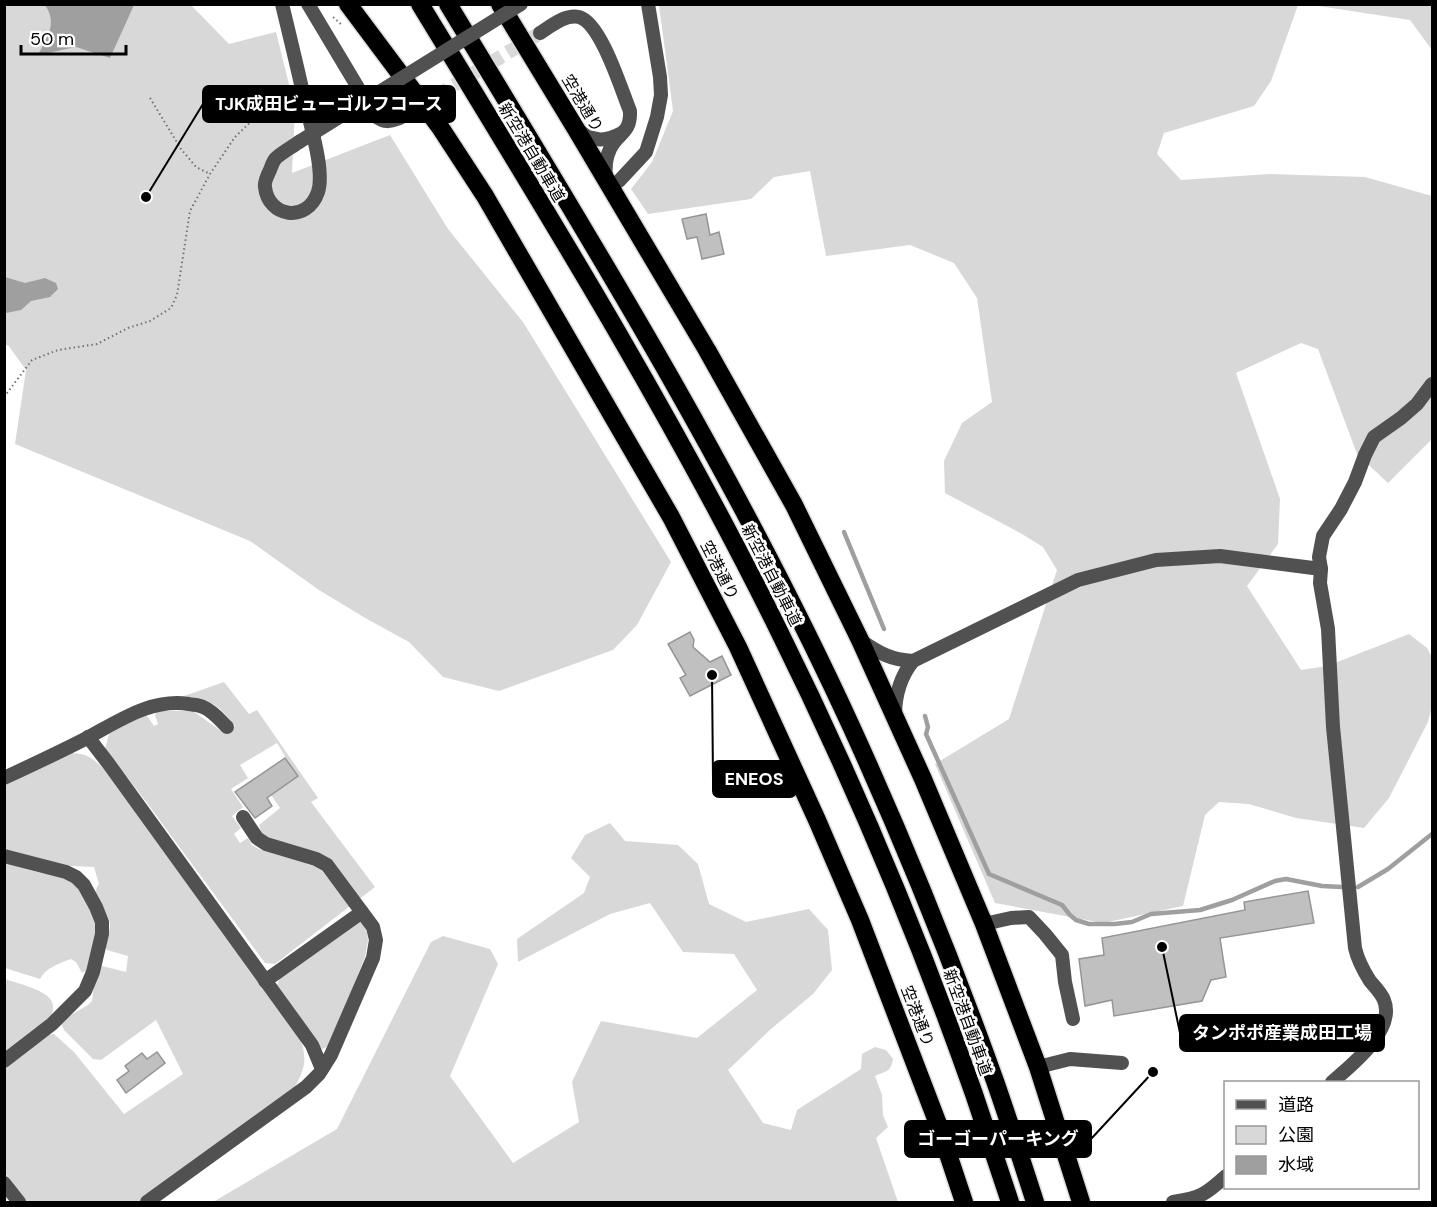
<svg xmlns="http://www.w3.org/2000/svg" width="1437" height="1207" font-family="'DM Sans','Noto Sans JP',sans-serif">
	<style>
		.green { fill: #d8d8d8 }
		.water { fill: #9f9f9f }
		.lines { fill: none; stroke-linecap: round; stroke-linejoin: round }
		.stream { stroke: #9f9f9f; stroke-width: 4.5 }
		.building { fill: #c0c0c0; stroke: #959595; stroke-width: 1.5 }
		.minor-tunnel { stroke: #d9d9d9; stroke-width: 14; stroke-dasharray: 14 7; stroke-linecap: butt }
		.highway-casing { stroke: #dbdbdb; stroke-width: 21 }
		.path { stroke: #737373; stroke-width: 2; stroke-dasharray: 1.5 3; stroke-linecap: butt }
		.minor { stroke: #515151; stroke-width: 14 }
		.highway { stroke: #000; stroke-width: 18 }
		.minor-bridge { stroke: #515151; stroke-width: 14 }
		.labels { text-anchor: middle; stroke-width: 5; stroke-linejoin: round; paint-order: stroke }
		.street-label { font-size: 16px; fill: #000; stroke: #fff }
		.leader { fill: none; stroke: #000; stroke-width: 2 }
		.callout-dot { fill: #000; stroke: #fff; stroke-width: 2 }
		.callout { fill: #000; stroke: #000; stroke-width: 2 }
		.callout-label { font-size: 18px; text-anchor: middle; font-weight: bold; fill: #fff }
	</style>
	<rect width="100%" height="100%" fill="#fff"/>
	<g class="green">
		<path d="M4 5H191L229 44 276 32 295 109 292 173 390 135 448 229 523 322 671 562 637 625 613 650 499 691 443 677 409 642 367 619 319 590 250 541 15 444 26 370 8 345 5 346Z"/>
		<path d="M659 5H1298L1271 81 1254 106 1164 133 1157 154 1181 180 1269 174 1365 177 1432 196V439L1388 483 1357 454 1318 349 1301 343 1236 373 1280 499 1278 544 1247 586 1301 670 1327 666 1409 634 1427 648 1432 657V706L1428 722 1389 798 1364 828 1296 818 1249 804 1219 802 1205 815 1183 906 1103 923 995 903 935 764 1009 719 1057 570 1043 547 1022 534 945 493 944 461 962 423 992 402 977 298 954 263 910 245 826 256 810 171 774 177 751 199 648 214 631 189 652 162 673 111Z"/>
		<path d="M1312 5H1432V50L1410 20Z"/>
		<path d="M224 682 249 714 257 710 318 798 311 802 375 887 358 900 327 858 263 837 259 825 280 808 271 795 297 776 277 743 240 765 248 778 231 789 243 807 232 816 241 828 234 834 240 843 248 838 252 845 259 849 314 866 322 871 350 906 275 964 265 963 144 799 105 749 109 734 145 713 154 726 158 724 155 715 157 711H193L225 734 235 726C217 703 212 701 184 696Z"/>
		<path d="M66 753C85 753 89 755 103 768L301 1040C307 1061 305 1068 295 1087L142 1202H26L5 1173V1067L47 1035 54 1034 74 1052 124 1114 183 1074 156 1020 101 1060 93 1059 64 1030 61 1023 64 1019 88 1005 92 1001 96 969 98 965 126 972 128 956 107 950 104 945C106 939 110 932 110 925 110 911 88 897 99 884L94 867 50 865 5 850V785Z"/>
		<path d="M610 823 625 841 678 845 698 864 709 904 746 922 809 909 828 930 832 970 813 994 771 1029 728 1070 763 1123 791 1130 797 1110 861 1069 862 1054 875 1047 886 1050 893 1059C891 1072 886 1071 875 1076L882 1095 883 1115 888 1127 876 1138 898 1202H213L337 1129 431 942 443 936 490 949 498 964 450 1076 513 1163 579 1122 572 1082 601 1021 697 1038 757 990 734 954 683 952 650 903 610 914 518 962 517 939 584 893 590 877 571 858 585 835Z"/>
		<path d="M4 862 33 871 60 877 73 882 80 887 92 911 97 926 90 962 87 970 82 973 76 962 71 959C60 963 45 968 40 979L5 968Z"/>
		<path d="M355 919 362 922 367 932 368 941 365 957 341 1016 327 1047 322 1049 318 1046 277 985 281 975Z"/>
		<path d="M5 979C16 983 48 990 52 1002 54 1007 53 1012 51 1016L5 1051Z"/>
	</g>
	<g class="water">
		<path d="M45 5H134L110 58 76 47 38 55C47 37 58 24 45 5Z"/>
		<path d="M5 277 25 283 45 278 56 283 58 289 50 297 31 301 21 310 6 313 4 312Z"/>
	</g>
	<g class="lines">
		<g class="stream">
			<path d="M844 532 884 629"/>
			<path d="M925 716 928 727 926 734 989 874 1062 905 1070 915 1076 920 1089 924H1115L1132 922 1151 914 1200 910 1232 900 1275 881 1286 879 1322 886 1342 887"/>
			<path d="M1358 887 1388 869 1432 834"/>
		</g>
	</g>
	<g class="building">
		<path d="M706 214 710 235 719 232 724 254 702 259 697 237 687 239 682 219Z"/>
		<path d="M690 632 694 640 693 647 710 662 722 656 731 675 690 696 680 678 686 675 668 644Z"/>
		<path d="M285 758 298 776 267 798 272 806 255 818 235 792Z"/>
		<path d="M1308 891 1314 923 1220 938 1226 977 1211 980 1202 1001 1114 1016 1112 1000 1085 1006 1079 959 1104 955 1102 938 1245 910 1244 902Z"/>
		<path d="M157 1052 165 1063 126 1093 117 1080 129 1071 125 1066 142 1053 147 1059Z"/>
	</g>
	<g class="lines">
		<path class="minor-tunnel" d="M400 118 540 33"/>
		<g class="highway-casing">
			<g id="highway">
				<path d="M348 4 440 127 485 196 671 517 738 647 817 820 860 920 938 1124 964 1202"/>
				<path d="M420 4C545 209 672 414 778 629 853 780 918 935 974 1094 986 1130 998 1166 1010 1202"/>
				<path d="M448 4C591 240 736 475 851 726 904 842 952 961 995 1081 1009 1121 1022 1162 1035 1202"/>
				<path d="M500 4 576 129 707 350 794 505 860 640 923 779 984 924 1038 1067 1081 1202"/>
			</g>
		</g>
		<g class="path">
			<path d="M333 17 342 25"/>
			<path d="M150 98 181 149 196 167 210 174"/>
			<path d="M4 397 32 360 58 350 97 344 128 328 150 321 171 308 177 295 190 211 210 174 235 137 260 113 272 110 289 109"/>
		</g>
		<g class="minor">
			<path d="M282 4C290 37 298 70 305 102 310 124 325 171 318 192 307 224 268 217 265 187 264 182 268 174 270 170 272 165 273 161 276 158 283 152 292 147 299 142"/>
			<path d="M308 4 375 116C385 123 389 122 400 118"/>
			<path d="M540 33C551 26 565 14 579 17 601 23 621 89 630 111 631 134 618 132 610 149 605 159 605 169 606 179"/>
			<path d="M576 129C594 141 603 143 622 133"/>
			<path d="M619 181 646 152 657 117 661 95 660 77 648 4"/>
			<path d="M860 640C879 653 891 660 913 661"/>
			<path d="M895 716C895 695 900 677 913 661L1078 580 1156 560 1220 556 1321 569"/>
			<path d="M88 737 108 763 312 1045 322 1069"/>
			<path d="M4 778C32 765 60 752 87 738 119 721 151 698 189 704 194 705 199 705 203 707 213 711 220 720 227 727"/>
			<path d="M4 856 66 872 76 877 84 885 96 907 102 922V934L93 972 85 991 52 1024 4 1061"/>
			<path d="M984 924 1011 918 1029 917 1045 934 1062 955 1065 982 1073 1019"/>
			<path d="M265 981 362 912"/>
			<path d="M1038 1067 1070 1059 1122 1063"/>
			<path d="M1332 1082C1352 1065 1396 1030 1384 1000 1381 993 1375 987 1370 981 1363 970 1358 961 1355 948L1333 727 1328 629 1320 583 1321 569 1319 557 1323 536 1341 509 1355 482 1365 455 1374 437 1401 418 1417 404 1432 384"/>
			<path d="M4 1183 19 1202"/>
			<path d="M147 1202 306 1087 319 1074 331 1055 373 958 376 940 373 927 327 865 316 859 266 844 257 838 243 817"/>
			<path d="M1173 1202C1200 1198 1205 1195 1226 1176"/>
		</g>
		<use href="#highway" class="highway"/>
		<path class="minor-bridge" d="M299 142 521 4"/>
	</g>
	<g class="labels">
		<g class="street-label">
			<text transform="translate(583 103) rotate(59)" y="6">空港通り</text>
			<text transform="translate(532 152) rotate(59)" y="6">新空港自動車道</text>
			<text transform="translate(720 570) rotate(63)" y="6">空港通り</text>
			<text transform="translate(772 575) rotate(63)" y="6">新空港自動車道</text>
			<text transform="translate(918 1016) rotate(69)" y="6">空港通り</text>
			<text transform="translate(968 1022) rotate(70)" y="6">新空港自動車道</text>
		</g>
	</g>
	<path class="leader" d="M146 197L203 104M712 675L713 779M1162 947L1180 1033M1153 1072L1091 1139"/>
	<g class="callout-dot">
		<circle cx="146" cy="197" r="6"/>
		<circle cx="712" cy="675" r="6"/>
		<circle cx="1162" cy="947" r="6"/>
		<circle cx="1153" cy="1072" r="6"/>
	</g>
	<g class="callout">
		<rect x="203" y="86" width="252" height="36" rx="6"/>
		<rect x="713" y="761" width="83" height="36" rx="6"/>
		<rect x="1180" y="1015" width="204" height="36" rx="6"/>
		<rect x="905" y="1121" width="186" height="36" rx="6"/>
	</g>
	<g class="callout-label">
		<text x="329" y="110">TJK成田ビューゴルフコース</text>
		<text x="754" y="785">ENEOS</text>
		<text x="1282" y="1039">タンポポ産業成田工場</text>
		<text x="998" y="1145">ゴーゴーパーキング</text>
	</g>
	<rect width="1437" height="1207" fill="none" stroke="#000000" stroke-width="12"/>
	<rect x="1224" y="1081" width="195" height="108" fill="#ffffff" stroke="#999999" stroke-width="1.5"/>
	<rect x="1236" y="1100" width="30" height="9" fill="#515151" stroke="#999999" stroke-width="1.5"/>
	<text x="1278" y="1111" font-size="18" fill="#000000">道路</text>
	<rect x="1236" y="1126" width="30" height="18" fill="#d8d8d8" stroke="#999999" stroke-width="1.5"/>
	<text x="1278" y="1141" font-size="18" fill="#000000">公園</text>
	<rect x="1236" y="1156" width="30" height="18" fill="#9f9f9f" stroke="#999999" stroke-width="1.5"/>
	<text x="1278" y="1171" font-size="18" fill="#000000">水域</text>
	<path d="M21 45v9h105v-9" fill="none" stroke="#000000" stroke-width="3"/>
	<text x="30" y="45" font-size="18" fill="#000000" stroke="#ffffff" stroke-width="4.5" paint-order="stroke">50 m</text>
</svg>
